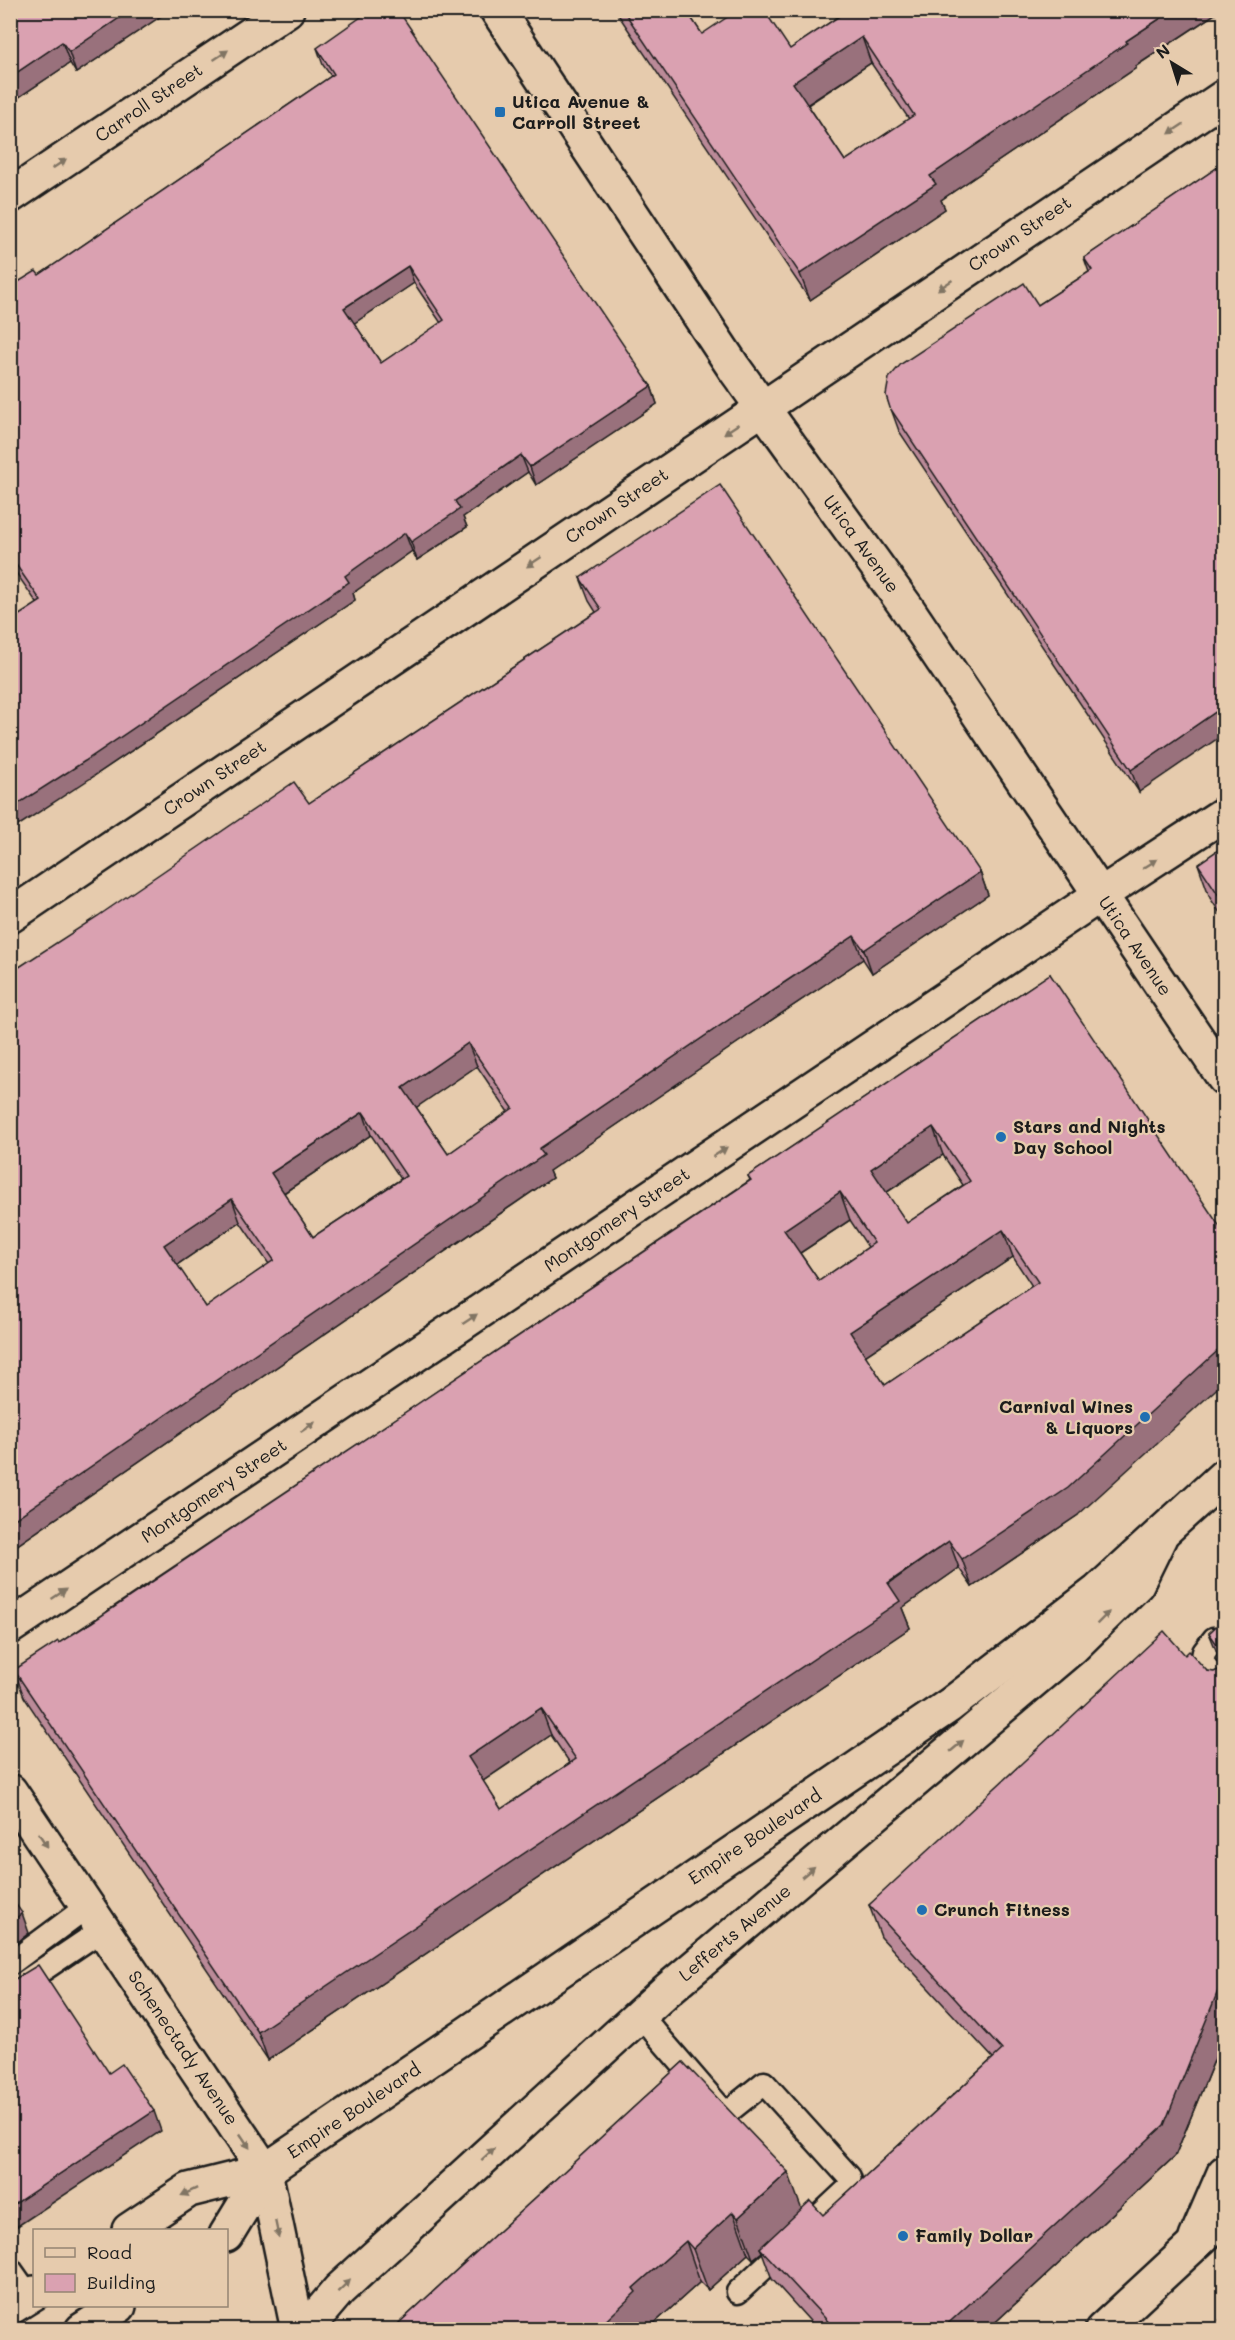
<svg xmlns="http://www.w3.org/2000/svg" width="1235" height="2340" font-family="Mali,sans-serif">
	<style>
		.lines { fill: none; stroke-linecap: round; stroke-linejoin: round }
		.lane-casing { stroke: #1c1c1c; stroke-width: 27 }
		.street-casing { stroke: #1c1c1c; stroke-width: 38 }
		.secondary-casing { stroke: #1c1c1c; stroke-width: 38 }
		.lane { stroke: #e6cbad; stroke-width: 22 }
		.street { stroke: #e6cbad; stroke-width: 33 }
		.secondary { stroke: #e6cbad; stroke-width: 33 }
		.wall { fill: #bb8a98; stroke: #1c1c1c; stroke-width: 1.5; fill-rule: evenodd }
		.shaded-wall { fill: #99717c; stroke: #1c1c1c; stroke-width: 1.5 }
		.building { fill: #daa1b1; stroke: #1c1c1c; stroke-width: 1.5; fill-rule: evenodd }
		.oneway { fill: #817464 }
		.poi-dot { fill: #1f6fb2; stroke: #e6cbad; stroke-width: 2 }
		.labels { text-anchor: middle; stroke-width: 4.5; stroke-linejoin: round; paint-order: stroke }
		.poi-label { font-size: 18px; font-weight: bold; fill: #1c1c1c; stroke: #e6cbad; text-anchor: start }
		.street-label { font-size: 18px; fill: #1c1c1c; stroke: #e6cbad }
	</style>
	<rect width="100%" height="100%" fill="#e6cbad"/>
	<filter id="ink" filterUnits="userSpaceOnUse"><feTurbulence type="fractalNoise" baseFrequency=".0167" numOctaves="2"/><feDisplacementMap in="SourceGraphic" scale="12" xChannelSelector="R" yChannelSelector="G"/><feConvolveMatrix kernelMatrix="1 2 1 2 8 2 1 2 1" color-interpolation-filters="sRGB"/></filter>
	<g filter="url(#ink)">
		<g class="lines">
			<g class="lane-casing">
				<g id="lane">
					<path d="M1214 1639 1204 1652 1202 1662 1224 1690"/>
					<path d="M10 1964 88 1906"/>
					<path d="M10 1992 103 1929"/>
					<path d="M640 2015 722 2110 726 2113 729 2111 764 2083 849 2177 851 2184 847 2190 738 2292"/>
					<path d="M10 2269 29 2296"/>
				</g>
			</g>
			<g class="street-casing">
				<g id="street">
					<path d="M10 196 287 10"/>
					<path d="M10 916 1224 97"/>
					<path d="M10 1627 1100 895 1224 814"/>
					<path d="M10 1791 265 2171 298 2330"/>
					<path d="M305 2330 339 2290 666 1991 1072 1648 1137 1584 1160 1537"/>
				</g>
			</g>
			<g class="secondary-casing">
				<g id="secondary">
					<path d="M497 10 734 368 907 608 1224 1078"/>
					<path d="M129 2230 189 2190 265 2171 950 1705 1098 1591 1224 1476"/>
					<path d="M226 2235 265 2171"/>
					<path d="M1196 2238 1224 2173"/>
					<path d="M10 2308 34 2293"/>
					<path d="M82 2330 119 2306"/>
					<path d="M1102 2330 1224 2217"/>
				</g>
			</g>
			<use href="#lane" class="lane"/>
			<use href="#street" class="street"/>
			<use href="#secondary" class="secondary"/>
		</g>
		<g class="wall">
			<path d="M10 10H170L76 73 70 63 10 103Z"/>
			<path d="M615 10H686L702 34 790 49 839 16 835 10H1221L1136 66V68L941 200 945 209 810 300ZM871 63 909 119 845 161 808 105Z"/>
			<path d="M317 48 651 386 657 404 536 485 528 472 463 517 467 527 417 560 412 551 353 593 355 600 91 778 37 603 10 564V287L39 275 331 76 323 65ZM414 283 441 323 381 363 354 323Z"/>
			<path d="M1224 163 1139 792 899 431 886 395 1038 305 1089 272 1084 258Z"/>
			<path d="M580 578 980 872 988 895 872 973 863 959 749 1035 549 1171 552 1178 10 1550V973L309 803 596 612 589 601ZM477 1066 508 1112 448 1154 416 1107ZM371 1135 401 1179 313 1237 284 1193ZM240 1222 269 1264 206 1307 177 1265Z"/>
			<path d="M1224 846V919L1210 898 1198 864Z"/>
			<path d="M1050 974 1078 1515 972 1587 959 1568 902 1608 910 1628 268 2060 24 1697 14 1670 59 1643 416 1405 750 1180 748 1176ZM943 1155 963 1185 907 1223 886 1193ZM850 1220 868 1247 819 1281 800 1253ZM1013 1257 1032 1286 885 1385 865 1356ZM551 1735 570 1763 501 1809 483 1781Z"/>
			<path d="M1224 1619V2036L1175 2156 987 2330H818L772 2279 762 2252 753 2259 748 2254 708 2290 700 2282 649 2328V2330H401L399 2323 683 2062 801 2209 823 2215 993 2058 881 1937 869 1905 1185 1655 1207 1671 1214 1672 1221 1669 1223 1667 1209 1633Z"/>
		</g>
		<g class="shaded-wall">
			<path d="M131 10H170L76 73 69 52Z"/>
			<path d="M1173 10H1221L1136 66V68L941 200 945 209 810 300 800 274 930 176 1126 41Z"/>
			<path d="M862 37 871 63 802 108 793 83Z"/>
			<path d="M62 42 70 63 10 103V77Z"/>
			<path d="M408 266 414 283 350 326 344 308Z"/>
			<path d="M651 386 657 404 536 485 530 467Z"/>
			<path d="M521 455 528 472 463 517 467 527 417 560 411 542 455 501Z"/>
			<path d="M405 533 412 551 353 593 355 600 91 778 10 831V809Z"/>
			<path d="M1224 706V734L1139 792 1131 770Z"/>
			<path d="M980 872 988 895 872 973 864 950Z"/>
			<path d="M854 936 863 959 749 1035 549 1171 552 1178 10 1550V1522L539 1149 740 1012Z"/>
			<path d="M468 1043 477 1066 411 1111 403 1088Z"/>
			<path d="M363 1112 371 1135 279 1196 271 1173Z"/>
			<path d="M933 1127 943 1155 881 1196 871 1169Z"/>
			<path d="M840 1192 850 1220 794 1257 784 1230Z"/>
			<path d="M232 1199 240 1222 172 1268 164 1245Z"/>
			<path d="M1003 1230 1013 1257 860 1359 850 1332Z"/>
			<path d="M1224 1345V1382L1078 1515 972 1587 962 1559Z"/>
			<path d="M949 1541 959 1568 902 1608 910 1628 268 2060 258 2032Z"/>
			<path d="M541 1708 551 1735 477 1785 468 1757Z"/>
			<path d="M22 1913 29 1933 10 1948V1923Z"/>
			<path d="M1224 1976V2036L1175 2156 987 2330H941Z"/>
			<path d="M154 2111 161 2131 10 2231V2207Z"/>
			<path d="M788 2172 803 2213 760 2248 762 2252 753 2259 738 2218Z"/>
			<path d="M733 2212 748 2254 708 2290 693 2249Z"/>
			<path d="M686 2241 700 2282 649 2328V2330H596L633 2288Z"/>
		</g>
		<g class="building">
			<path d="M10 10H131L69 52 62 42 10 77Z"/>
			<path d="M371 10H398L651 386 530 467 521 455 455 501 460 509 411 542 405 533 345 576 349 582 85 761 10 809V621L41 601 10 556V287L36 271 39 275 334 74 317 48ZM408 266 444 320 381 363 344 308Z"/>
			<path d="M623 10H686L702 34 738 10H764L790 49 844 13 842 10H1173L1126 41 1127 43 930 176 936 184 800 274ZM862 37 914 115 845 161 793 83Z"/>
			<path d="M1224 163V706L1131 770 890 408 886 395 889 378 901 364 1024 283 1038 305 1092 270 1084 258Z"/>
			<path d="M720 485 980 872 864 950 854 936 740 1012 539 1149 544 1155 10 1522V973L98 916 294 782 309 803 601 609 580 578ZM468 1043 513 1108 448 1154 403 1088ZM363 1112 406 1176 313 1237 271 1173ZM232 1199 274 1260 206 1307 164 1245Z"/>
			<path d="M1224 846V903L1198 864Z"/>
			<path d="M1050 974 1224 1233V1345L1068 1488 962 1559 949 1541 888 1583 900 1601 258 2032 14 1670 58 1641 59 1643 92 1622 416 1405 751 1180 748 1176ZM933 1127 970 1181 907 1223 871 1169ZM840 1192 874 1243 819 1281 784 1230ZM1003 1230 1038 1282 885 1385 850 1332ZM541 1708 576 1759 501 1809 468 1757Z"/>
			<path d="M1224 1619V1654L1209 1633Z"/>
			<path d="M1164 1631 1185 1655 1189 1651 1207 1671 1214 1672 1221 1669 1224 1664V1976L1164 2125 941 2330H836L760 2248 810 2201 823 2215 1002 2050 869 1905Z"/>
			<path d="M10 1896 22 1913 10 1923Z"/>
			<path d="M38 1965 109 2073 122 2064 154 2111 10 2207V1982Z"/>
			<path d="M683 2062 788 2172 738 2218 733 2212 693 2249 686 2241 633 2288 636 2292 596 2330H404L399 2323Z"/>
			<path d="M1224 2316V2325L1220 2320Z"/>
		</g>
		<defs><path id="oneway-solid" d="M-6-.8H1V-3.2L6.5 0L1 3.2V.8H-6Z" transform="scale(1.5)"/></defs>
		<g class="oneway">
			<use href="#oneway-solid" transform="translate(221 55) rotate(-34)"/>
			<use href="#oneway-solid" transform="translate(1176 129) rotate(146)"/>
			<use href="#oneway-solid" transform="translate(59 164) rotate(-34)"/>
			<use href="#oneway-solid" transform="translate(945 285) rotate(146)"/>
			<use href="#oneway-solid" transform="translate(731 429) rotate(146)"/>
			<use href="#oneway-solid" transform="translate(534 562) rotate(146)"/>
			<use href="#oneway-solid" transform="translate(1150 864) rotate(-32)"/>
			<use href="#oneway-solid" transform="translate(720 1152) rotate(-34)"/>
			<use href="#oneway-solid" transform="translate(470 1319) rotate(-34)"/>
			<use href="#oneway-solid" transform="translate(308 1427) rotate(-34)"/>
			<use href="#oneway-solid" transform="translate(59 1594) rotate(-34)"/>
			<use href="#oneway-solid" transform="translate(1103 1618) rotate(-45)"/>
			<use href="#oneway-solid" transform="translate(957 1746) rotate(-40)"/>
			<use href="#oneway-solid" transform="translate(43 1840) rotate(56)"/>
			<use href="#oneway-solid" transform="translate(808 1872) rotate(-40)"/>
			<use href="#oneway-solid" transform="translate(245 2141) rotate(56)"/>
			<use href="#oneway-solid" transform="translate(488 2154) rotate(-42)"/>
			<use href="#oneway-solid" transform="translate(189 2192) rotate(155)"/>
			<use href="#oneway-solid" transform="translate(277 2229) rotate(78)"/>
			<use href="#oneway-solid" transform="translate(344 2286) rotate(-43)"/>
		</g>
	</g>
	<g class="poi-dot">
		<rect x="494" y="106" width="12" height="12" rx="3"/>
		<circle cx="1001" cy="1137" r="6"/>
		<circle cx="1145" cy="1417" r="6"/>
		<circle cx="922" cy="1910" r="6"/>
		<circle cx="903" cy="2236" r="6"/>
	</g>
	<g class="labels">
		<g class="poi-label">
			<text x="512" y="108">Utica Avenue &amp;<tspan x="512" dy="21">Carroll Street</tspan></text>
			<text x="1013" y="1133">Stars and Nights<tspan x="1013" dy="21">Day School</tspan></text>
			<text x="1133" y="1413" text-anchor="end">Carnival Wines<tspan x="1133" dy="21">&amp; Liquors</tspan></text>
			<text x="934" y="1916">Crunch Fitness</text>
			<text x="915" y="2242">Family Dollar</text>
		</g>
		<g class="street-label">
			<text transform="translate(149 103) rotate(-34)" y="6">Carroll Street</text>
			<text transform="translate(1020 234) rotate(-34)" y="6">Crown Street</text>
			<text transform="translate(617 506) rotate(-34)" y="6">Crown Street</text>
			<text transform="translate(861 544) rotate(54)" y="6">Utica Avenue</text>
			<text transform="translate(215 778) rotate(-34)" y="6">Crown Street</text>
			<text transform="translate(1135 946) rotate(56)" y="6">Utica Avenue</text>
			<text transform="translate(617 1220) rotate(-34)" y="6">Montgomery Street</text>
			<text transform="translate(214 1491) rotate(-34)" y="6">Montgomery Street</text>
			<text transform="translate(755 1837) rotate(-34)" y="6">Empire Boulevard</text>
			<text transform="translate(735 1933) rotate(-40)" y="6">Lefferts Avenue</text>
			<text transform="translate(183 2048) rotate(56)" y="6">Schenectady Avenue</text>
			<text transform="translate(354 2111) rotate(-34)" y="6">Empire Boulevard</text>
		</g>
	</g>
	<rect width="1235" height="2340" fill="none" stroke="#e6cbad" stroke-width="36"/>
	<rect x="18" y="18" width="1199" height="2304" fill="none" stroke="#1c1c1c" stroke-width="2" filter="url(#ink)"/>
	<rect x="33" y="2229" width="195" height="78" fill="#e6cbad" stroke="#958573" stroke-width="1.5"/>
	<rect x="45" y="2248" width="30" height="9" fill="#e6cbad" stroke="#958573" stroke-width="1.5"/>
	<text x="87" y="2259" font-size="18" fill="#1c1c1c">Road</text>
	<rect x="45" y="2274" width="30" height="18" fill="#daa1b1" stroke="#958573" stroke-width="1.5"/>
	<text x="87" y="2289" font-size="18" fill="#1c1c1c">Building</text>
	<g transform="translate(1172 63) rotate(322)" stroke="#e6cbad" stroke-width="4.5" paint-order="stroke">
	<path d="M0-4.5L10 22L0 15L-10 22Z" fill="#1c1c1c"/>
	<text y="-9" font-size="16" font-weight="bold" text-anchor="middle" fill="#1c1c1c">N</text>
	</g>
</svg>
